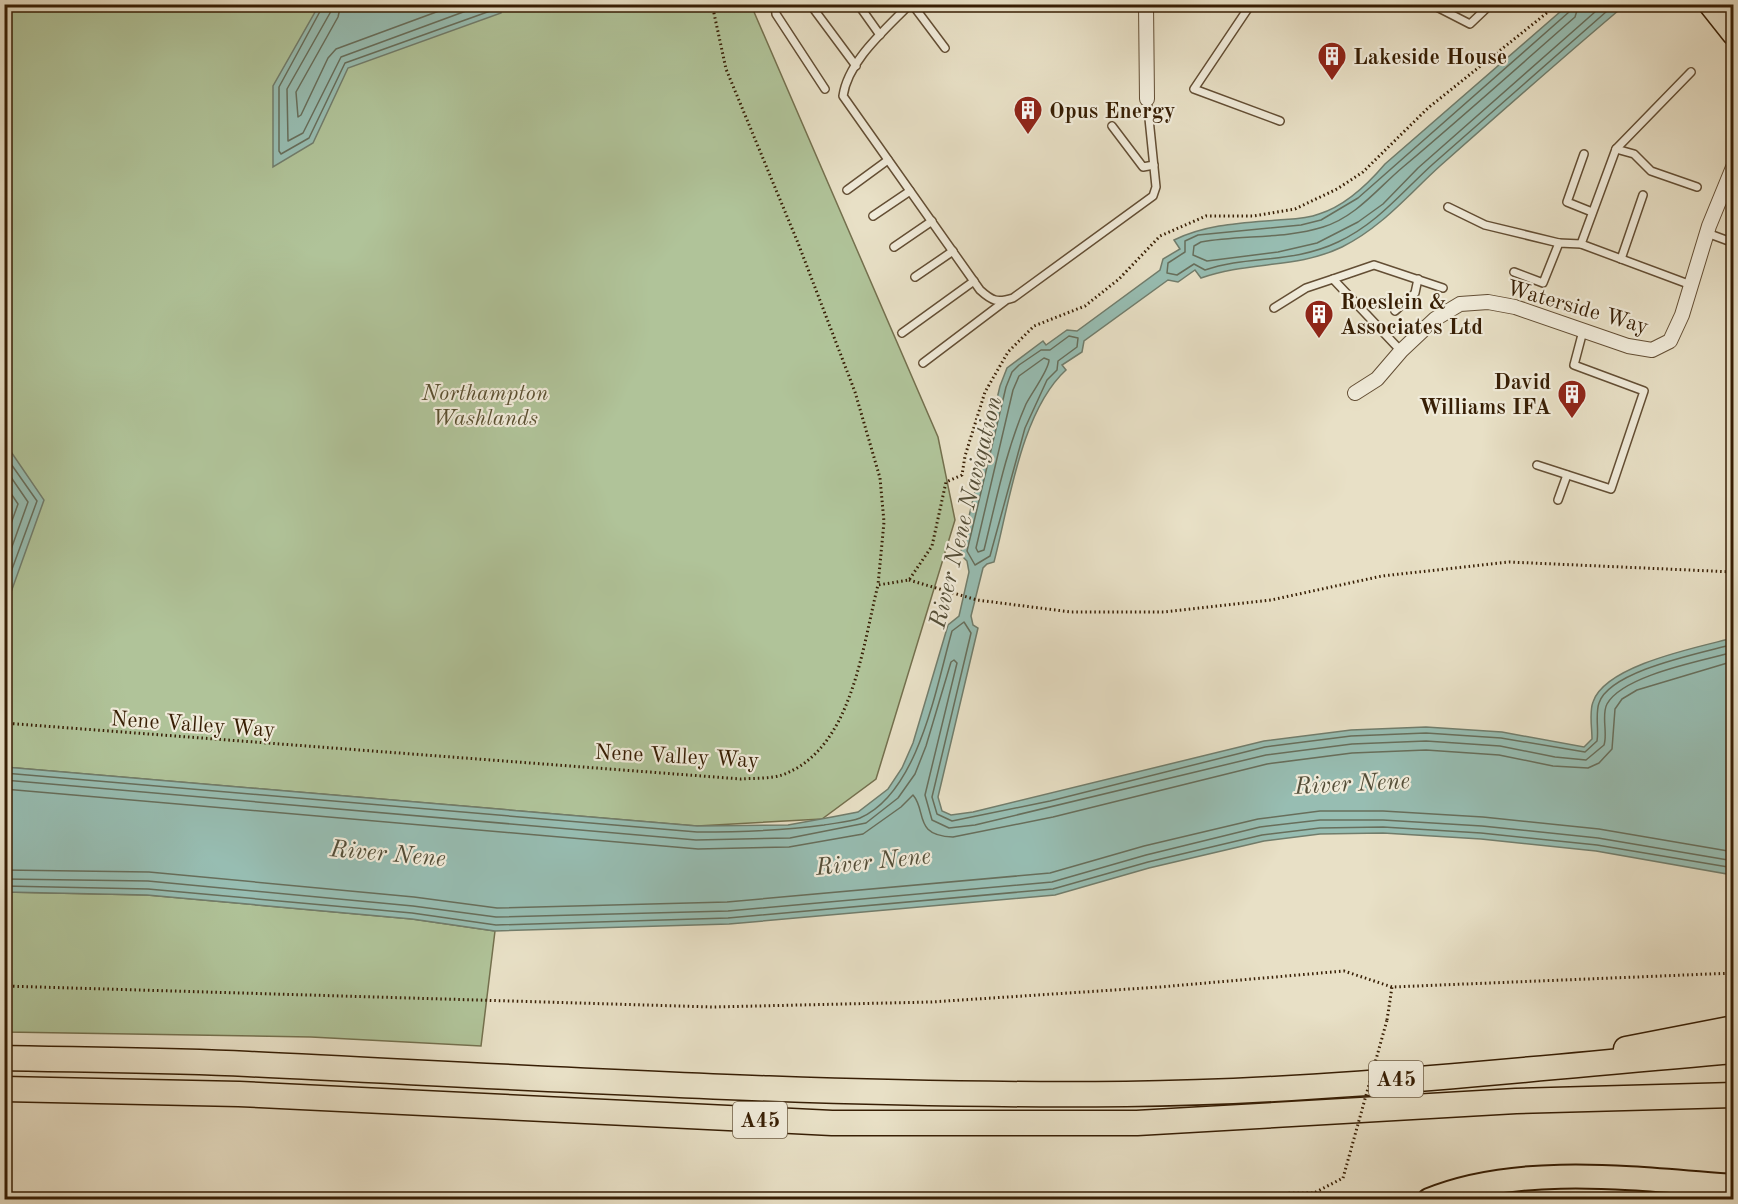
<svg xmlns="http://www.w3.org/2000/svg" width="1738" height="1204" font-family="'Old Standard TT',serif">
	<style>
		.green { fill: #b0c399; stroke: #74704e; stroke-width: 1.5 }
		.water { fill: #97bdb2; stroke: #717d6c; stroke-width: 1.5 }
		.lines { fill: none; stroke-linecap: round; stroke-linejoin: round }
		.shore { stroke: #676e5b; stroke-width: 1.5 }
		.service-casing { stroke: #634e34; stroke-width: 10 }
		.minor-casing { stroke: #634e34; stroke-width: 16 }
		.primary-casing { stroke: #371e04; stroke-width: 26 }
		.trunk-casing { stroke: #371e04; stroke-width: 27 }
		.path { stroke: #371e04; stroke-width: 3; stroke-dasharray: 1.5 3; stroke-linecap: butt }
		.service { stroke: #f0ebda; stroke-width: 7 }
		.minor { stroke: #f0ebda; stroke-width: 14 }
		.primary { stroke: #e8e0c6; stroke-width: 22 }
		.trunk { stroke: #e8e0c6; stroke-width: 24 }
		.path-bridge { stroke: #371e04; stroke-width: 3; stroke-dasharray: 1.5 3; stroke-linecap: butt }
		.labels { text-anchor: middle; stroke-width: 4.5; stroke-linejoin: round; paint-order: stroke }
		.shield { fill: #f0ebda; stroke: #6e5c44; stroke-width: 1.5 }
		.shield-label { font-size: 21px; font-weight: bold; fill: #371e04 }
		.poi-label { font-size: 22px; font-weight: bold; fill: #371e04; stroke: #f0ebda; text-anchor: start }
		.street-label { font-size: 22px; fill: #371e04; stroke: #f0ebda }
		.park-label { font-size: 22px; font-style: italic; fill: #5b5031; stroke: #f0ebda }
		.water-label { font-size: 24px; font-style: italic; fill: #544e38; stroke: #f0ebda }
	</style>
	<rect width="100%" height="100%" fill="#e8e0c6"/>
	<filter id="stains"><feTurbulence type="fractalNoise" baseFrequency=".00333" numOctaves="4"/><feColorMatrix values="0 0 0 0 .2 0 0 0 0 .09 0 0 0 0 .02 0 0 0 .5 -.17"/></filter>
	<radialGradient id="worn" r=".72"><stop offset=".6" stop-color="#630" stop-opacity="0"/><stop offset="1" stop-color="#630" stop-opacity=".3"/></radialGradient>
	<g class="green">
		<path d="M4 5H751L938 437 955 520 876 779 822 819 697 826 5 767Z"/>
		<path d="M4 892 147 895 412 919 495 931 481 1046 311 1037 5 1032Z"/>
	</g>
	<g class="water">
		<path d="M319 5V4L501 5V13L348 68 313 143 273 167V86Z"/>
		<path d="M1568 5H1625C1562 58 1501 112 1440 166 1408 195 1382 227 1342 247 1297 269 1247 261 1201 278L1195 270 1178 282 1168 280 1084 341 1082 352 1062 365 1066 370C1021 411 1009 505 994 562L987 564 983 568 971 616 973 625 978 628 938 797 942 811 951 815 973 812 1264 741 1351 730 1426 727 1502 732 1584 747 1592 739C1592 728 1589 712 1593 702 1605 665 1699 647 1733 638L1734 762 1731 764 1734 766 1733 875 1596 851 1481 839 1383 833 1320 834 1264 841 1149 868 1055 895 729 924 495 931 412 919 147 895 5 892V767L697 826 788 825 832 817 858 812 888 789 902 768 913 743 948 625 959 616 969 572 967 561 960 554 1000 386 1007 368 1043 341 1046 345 1067 330 1077 331 1160 270 1163 259 1180 249 1174 240C1207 224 1242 223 1278 220 1292 219 1306 219 1319 214 1345 206 1368 184 1385 164Z"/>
		<path d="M5 443 44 500 5 609 4 443Z"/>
	</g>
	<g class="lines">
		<g class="shore">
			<path d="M324 4 279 87V151L281 154 309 138 345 63 493 10 495 4"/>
			<path d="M332 4 330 13 287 89 288 141 303 133 341 57 485 4"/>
			<path d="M341 4 338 17 296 92 298 117 301 115 328 58 336 49 458 4"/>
			<path d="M1572 4 1569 12 1358 198 1321 220 1301 225 1198 235 1185 241V252L1168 263 1167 273 1177 275 1194 264 1205 270C1248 255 1292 264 1338 242 1377 224 1402 192 1433 164 1494 111 1554 57 1615 4"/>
			<path d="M1579 4 1575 17C1518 67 1461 118 1403 167 1378 188 1356 217 1323 227 1285 239 1241 235 1201 242L1194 246 1193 255 1207 261 1278 252 1317 243 1358 222 1383 204 1418 168 1604 4"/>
			<path d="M1069 336 1078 338 1077 347 1058 361 1057 370 1047 380 1025 428 990 556 975 565 967 551 1006 387 1012 372 1019 365 1041 350H1050Z"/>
			<path d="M1044 358 1049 360C1049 370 1032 392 1026 404 1006 450 996 501 984 550L978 552 976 548 1013 390 1019 376Z"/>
			<path d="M4 454 37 501 4 591"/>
			<path d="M4 467 28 502 4 569"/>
			<path d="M4 483 18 504 4 543"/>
			<path d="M4 773 697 832C740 832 782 831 824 825 835 823 850 822 860 818 919 792 936 687 952 631L964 622 971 633 932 797 937 814 952 821 1050 801 1265 747 1351 736 1426 733 1501 738 1585 752 1597 741C1599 730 1595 714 1599 703 1610 670 1702 653 1734 644"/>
			<path d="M4 780 696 840 790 838 866 823 898 798 915 774 926 746 951 662 954 660 957 663 925 795 932 820 949 828 975 825 1266 755 1352 744 1426 741 1500 746 1555 757 1586 760 1604 745C1608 733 1601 715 1607 704 1623 675 1702 661 1734 652"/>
			<path d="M4 789 698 849 789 847 863 834 901 807 913 795C927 811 913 836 953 837L1053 817 1267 764 1352 753 1426 750 1499 755 1553 766 1588 768 1599 763 1612 749 1615 709 1622 699 1637 690 1734 661"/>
			<path d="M4 870 149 872 414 897 497 908 727 902 1050 873 1144 846 1258 819 1320 811H1383L1483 817 1599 829 1734 852"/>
			<path d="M4 879 148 881 413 906 496 917 728 911 1052 882 1146 855 1260 827 1320 820H1383L1482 826 1598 838 1734 861"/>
			<path d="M4 886 148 889 412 913 496 925 728 918 1053 889 1148 862 1262 835 1320 828 1383 827 1481 833 1597 845 1734 868"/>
		</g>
		<g class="service-casing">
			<g id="service">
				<path d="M775 4 776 14 825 89"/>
				<path d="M810 4 856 66"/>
				<path d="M858 4 880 35"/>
				<path d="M910 4C885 30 848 61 843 96L980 290C992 301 997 303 1013 298L1153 196 1156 187 1147 99"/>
				<path d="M912 4 945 48"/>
				<path d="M1251 4 1194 89 1280 121"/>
				<path d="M1431 4 1470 24 1491 4"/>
				<path d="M1112 126 1143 167 1154 165"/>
				<path d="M1616 149 1691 72"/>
				<path d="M1584 154 1567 202 1592 212"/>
				<path d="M847 190 888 160"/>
				<path d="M1448 207 1485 225 1559 243"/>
				<path d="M873 216 910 191"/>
				<path d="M1707 233 1734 243"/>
				<path d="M894 247 932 221"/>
				<path d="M1621 259 1643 195"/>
				<path d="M1514 272 1543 283 1559 243 1581 244"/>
				<path d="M915 277 953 251"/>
				<path d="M1333 279 1374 265 1443 288"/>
				<path d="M1691 285 1581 244 1616 149 1634 154 1651 171 1697 187"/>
				<path d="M1274 308 1306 288 1333 279 1401 351"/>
				<path d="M1395 311 1415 293 1418 279"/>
				<path d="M902 333 974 281"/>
				<path d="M923 363 1005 301"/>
				<path d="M1537 465 1611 489 1644 391 1574 365 1583 331"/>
				<path d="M1558 500 1567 475"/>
			</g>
		</g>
		<g class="minor-casing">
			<g id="minor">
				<path d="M1146 4 1147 99"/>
				<path d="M1355 393 1377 379 1401 351 1435 319 1460 304 1488 302 1515 307 1628 346 1652 350 1670 341 1682 315 1709 226 1734 165"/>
			</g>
		</g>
		<g class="primary-casing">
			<path id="primary" d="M1429 1200C1519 1163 1639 1179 1734 1186"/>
		</g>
		<g class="trunk-casing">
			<g id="trunk">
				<path d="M1711 4 1734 33"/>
				<path d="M1626 1049 1734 1028"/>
				<path d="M4 1058C86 1060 167 1060 248 1064 541 1078 833 1097 1126 1094 1327 1092 1533 1068 1734 1051"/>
				<path d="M4 1089 239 1094 832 1123H1137L1516 1101 1734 1095"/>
			</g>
		</g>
		<g class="path">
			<path d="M712 4 726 69 798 243 855 392 880 478 884 522 878 585"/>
			<path d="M909 580 977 600 1071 612H1164L1271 600 1382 576 1509 562 1734 572"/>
			<path d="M4 723 741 779C753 778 770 779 782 775 852 750 862 648 878 585L909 580 932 546 946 482 962 475 965 456 985 392 1008 352 1034 326 1085 306 1119 279 1160 236 1206 216H1253L1295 209 1337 189 1363 172 1428 108 1558 4"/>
			<path d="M4 986 713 1007 931 1002 1160 987 1344 971 1392 987 1734 973"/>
			<path d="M1387 1020 1392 987"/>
			<path d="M1232 1200 1240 1194 1314 1193 1343 1178"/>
		</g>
		<use href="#service" class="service"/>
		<use href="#minor" class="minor"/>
		<use href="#primary" class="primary"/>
		<use href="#trunk" class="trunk"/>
		<path class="path-bridge" d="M1343 1178 1387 1020"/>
	</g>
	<defs>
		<g id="building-pin" transform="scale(1.5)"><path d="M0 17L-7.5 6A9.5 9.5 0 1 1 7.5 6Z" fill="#8f2418" stroke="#f0ebda"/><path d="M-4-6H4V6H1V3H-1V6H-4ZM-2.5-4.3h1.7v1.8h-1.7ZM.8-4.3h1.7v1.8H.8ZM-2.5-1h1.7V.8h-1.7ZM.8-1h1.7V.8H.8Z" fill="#fff"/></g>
	</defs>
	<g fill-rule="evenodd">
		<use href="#building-pin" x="1332" y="56"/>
		<use href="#building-pin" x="1028" y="110"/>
		<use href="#building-pin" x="1319" y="314"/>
		<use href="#building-pin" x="1572" y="394"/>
	</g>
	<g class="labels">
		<g class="shield">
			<rect x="1369" y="1061" width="54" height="36" rx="4.5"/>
			<rect x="733" y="1102" width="54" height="36" rx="4.5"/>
		</g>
		<g class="shield-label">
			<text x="1396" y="1086">A45</text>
			<text x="760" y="1127">A45</text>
		</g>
		<g class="poi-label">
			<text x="1353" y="64">Lakeside House</text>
			<text x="1049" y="118">Opus Energy</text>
			<text x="1340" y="309">Roeslein &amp;<tspan x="1340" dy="25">Associates Ltd</tspan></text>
			<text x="1551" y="389" text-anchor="end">David<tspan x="1551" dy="25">Williams IFA</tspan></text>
		</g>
		<g class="street-label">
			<text transform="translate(1578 306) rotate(16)" y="8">Waterside Way</text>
			<text transform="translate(193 723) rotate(4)" y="8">Nene Valley Way</text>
			<text transform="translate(677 755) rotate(3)" y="8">Nene Valley Way</text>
		</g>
		<g class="park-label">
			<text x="485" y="400">Northampton<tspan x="485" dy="25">Washlands</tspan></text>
		</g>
		<g class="water-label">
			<text transform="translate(965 512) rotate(-76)" y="8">River Nene Navigation</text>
			<text transform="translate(1352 783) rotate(-3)" y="8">River Nene</text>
			<text transform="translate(388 853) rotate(5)" y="8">River Nene</text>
			<text transform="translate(873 861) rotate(-6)" y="8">River Nene</text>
		</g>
	</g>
	<rect width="1738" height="1204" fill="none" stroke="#e8e0c6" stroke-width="24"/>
	<rect x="6" y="6" width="1726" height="1192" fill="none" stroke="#371e04" stroke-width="3"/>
	<rect x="12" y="12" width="1714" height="1180" fill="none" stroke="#371e04" stroke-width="1.5"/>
	<rect width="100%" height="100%" filter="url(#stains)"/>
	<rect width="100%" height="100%" fill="url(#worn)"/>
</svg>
